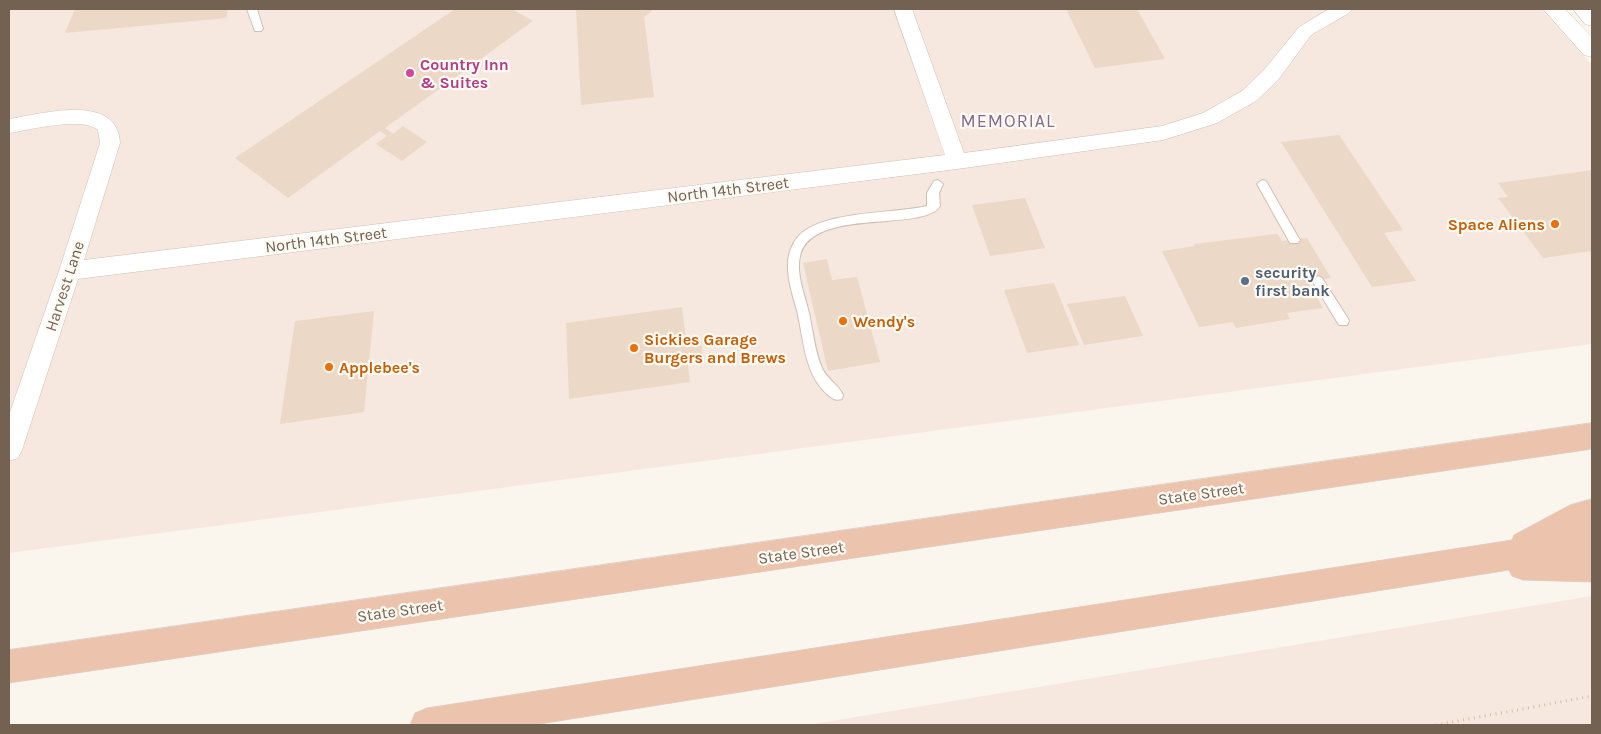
<svg xmlns="http://www.w3.org/2000/svg" width="1601" height="734" font-family="Karla,sans-serif">
	<style>
		.commercial { fill: #f6e8df }
		.building { fill: #ebd8c6 }
		.lines { fill: none; stroke-linecap: round; stroke-linejoin: round }
		.lane-casing { stroke: #ccc0b3; stroke-width: 2 }
		.street-casing { stroke: #ccc0b3; stroke-width: 1 }
		.secondary-casing { stroke: #cec1b1; stroke-width: 1 }
		.highway-casing { stroke: #d8d3cf; stroke-width: 1 }
		.path { stroke: #d2bdaa; stroke-width: 3; stroke-dasharray: 1 4.5; stroke-linecap: butt }
		.lane { fill: #fff; fill-rule: evenodd }
		.street { fill: #fff; fill-rule: evenodd }
		.secondary { fill: #fff; fill-rule: evenodd }
		.highway { fill: #ecc3ac; fill-rule: evenodd }
		.hotel-dot { fill: #d1479c; stroke: #fdfaf3; stroke-width: 2 }
		.food-dot { fill: #e8710a; stroke: #fdfaf3; stroke-width: 2 }
		.service-dot { fill: #5c6f8a; stroke: #fdfaf3; stroke-width: 2 }
		.labels { text-anchor: middle; stroke-width: 4.5; stroke-linejoin: round; paint-order: stroke }
		.hotel-label { font-size: 16px; font-weight: bold; fill: #b23c85; stroke: #fdfaf3; text-anchor: start }
		.street-label { font-size: 16px; fill: #736152; stroke: #fdfaf3 }
		.food-label { font-size: 16px; font-weight: bold; fill: #c56008; stroke: #fdfaf3; text-anchor: start }
		.service-label { font-size: 16px; font-weight: bold; fill: #4e5e75; stroke: #fdfaf3; text-anchor: start }
		.neighbourhood-label { font-size: 18px; letter-spacing: 1px; fill: #866a8e; stroke: #fdfaf3 }
	</style>
	<rect width="100%" height="100%" fill="#fbf6ed"/>
	<g class="commercial">
		<path d="M9 9H1541L1592 65V344L9 553Z"/>
		<path d="M1592 596V725H807Z"/>
	</g>
	<g class="building">
		<path d="M75 9H228L226 18 65 33Z"/>
		<path d="M455 9H512L533 21 385 128 393 134 403 126 427 142 402 161 376 144 387 136 380 131 288 198 235 158Z"/>
		<path d="M576 9H654L644 17 654 97 581 105Z"/>
		<path d="M1066 9H1137L1165 59 1095 68Z"/>
		<path d="M1339 135 1403 230 1384 233 1416 281 1372 287 1281 142Z"/>
		<path d="M1592 170V251L1543 258 1498 198 1508 197 1498 183Z"/>
		<path d="M1025 198 1045 248 990 256 972 205Z"/>
		<path d="M1277 234 1282 241 1307 238 1331 278 1308 282 1323 308 1287 313 1290 319 1236 328 1233 322 1199 327 1162 251 1195 246 1194 244Z"/>
		<path d="M827 259 832 280 857 277 880 362 828 371 803 263Z"/>
		<path d="M1054 283 1079 345 1027 353 1004 290Z"/>
		<path d="M1125 296 1143 336 1084 345 1067 304Z"/>
		<path d="M682 307 686 339 700 337 703 356 687 358 690 382 569 399 566 323Z"/>
		<path d="M374 311 364 412 280 424 295 321Z"/>
	</g>
	<g class="lines">
		<g class="lane-casing">
			<g id="lane">
				<path d="M247 9H257L263 29 261 31H255Z"/>
				<path d="M938 180 943 184 939 193 940 206C924 233 812 206 800 256 796 273 804 293 808 309 813 328 814 350 822 368 827 379 839 385 843 395L842 399C836 401 833 399 828 395 805 375 804 343 798 315 794 298 787 281 788 263 788 255 792 244 797 238 819 210 894 214 927 206V193L934 181Z"/>
				<path d="M1262 180 1266 181 1298 237 1300 240 1298 243H1290L1257 184Z"/>
				<path d="M1318 276 1322 278 1347 317 1349 321 1347 325H1339L1314 284 1312 281Z"/>
			</g>
		</g>
		<g class="street-casing">
			<path id="street" d="M894 9H912L964 153 1162 126 1203 113 1242 91 1264 70 1299 27 1329 9H1352L1349 13 1311 35 1278 80 1256 101 1217 123 1163 140 957 169 78 279 22 450 18 458 9 461V415L59 271 100 143 98 130C83 116 29 130 9 133V119C41 114 118 92 120 143L84 260 945 155Z"/>
		</g>
		<g class="secondary-casing">
			<g id="secondary">
				<path d="M1543 9H1565L1592 37V57L1584 55Z"/>
				<path d="M1573 9H1592V26L1585 24Z"/>
			</g>
		</g>
		<g class="highway-casing">
			<g id="highway">
				<path d="M1592 423V449L9 683V650Z"/>
				<path d="M1592 499V582L1523 580 1512 576 1509 570 533 725H410L415 713 427 708 1512 540 1514 535 1570 505Z"/>
			</g>
		</g>
		<path class="path" d="M1436 725 1592 696"/>
		<use href="#lane" class="lane"/>
		<use href="#street" class="street"/>
		<use href="#secondary" class="secondary"/>
		<use href="#highway" class="highway"/>
	</g>
	<circle class="hotel-dot" cx="410" cy="73" r="5"/>
	<g class="food-dot">
		<circle cx="1555" cy="224" r="5"/>
		<circle cx="843" cy="321" r="5"/>
		<circle cx="634" cy="348" r="5"/>
		<circle cx="329" cy="367" r="5"/>
	</g>
	<circle class="service-dot" cx="1245" cy="281" r="5"/>
	<g class="labels">
		<g class="hotel-label">
			<text x="420" y="70">Country Inn<tspan x="420" dy="18">&amp; Suites</tspan></text>
		</g>
		<g class="street-label">
			<text transform="translate(728 189) rotate(-7)" y="6">North 14th Street</text>
			<text transform="translate(326 239) rotate(-7)" y="6">North 14th Street</text>
			<text transform="translate(64 286) rotate(-72)" y="6">Harvest Lane</text>
			<text transform="translate(1201 493) rotate(-8)" y="6">State Street</text>
			<text transform="translate(801 552) rotate(-8)" y="6">State Street</text>
			<text transform="translate(400 610) rotate(-8)" y="6">State Street</text>
		</g>
		<g class="food-label">
			<text x="1545" y="230" text-anchor="end">Space Aliens</text>
			<text x="853" y="327">Wendy's</text>
			<text x="644" y="345">Sickies Garage<tspan x="644" dy="18">Burgers and Brews</tspan></text>
			<text x="339" y="373">Applebee's</text>
		</g>
		<g class="service-label">
			<text x="1255" y="278">security<tspan x="1255" dy="18">first bank</tspan></text>
		</g>
		<g class="neighbourhood-label">
			<text x="1008" y="127">MEMORIAL</text>
		</g>
	</g>
	<rect width="1601" height="734" fill="none" stroke="#736152" stroke-width="20"/>
</svg>
